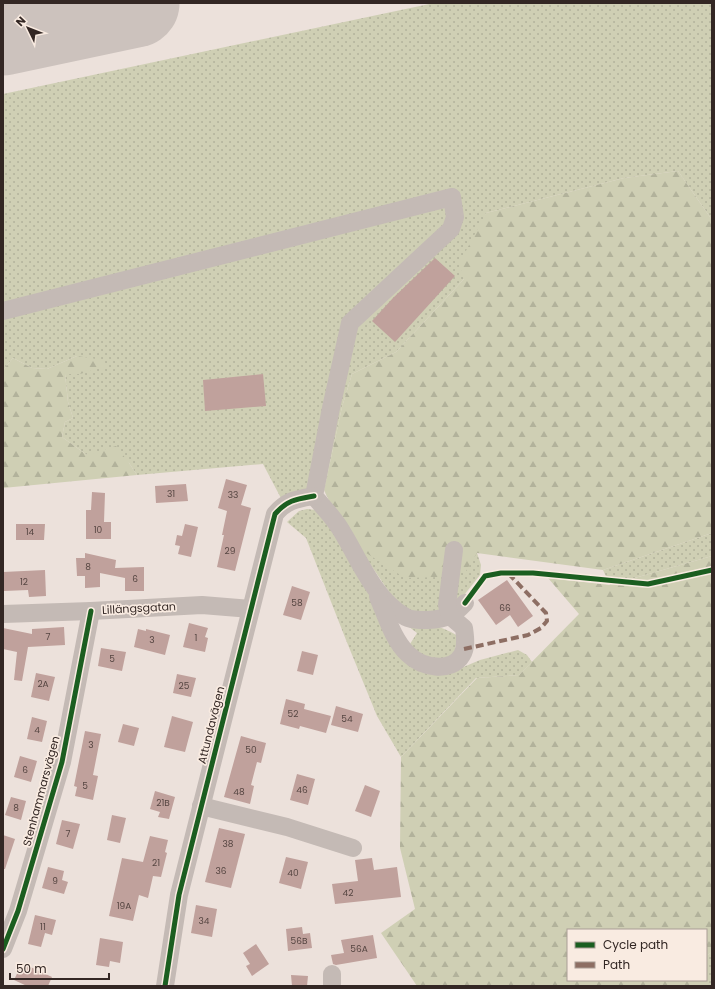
<svg xmlns="http://www.w3.org/2000/svg" width="715" height="989" font-family="Poppins,sans-serif">
	<defs>
		<pattern id="grass-dots" width="8" height="8" patternUnits="userSpaceOnUse"><rect width="8" height="8" fill="#cfcfb4"/><path d="M2 2h.1M6 6h.1" fill="none" stroke="#b2b29b" stroke-width="1.8" stroke-linecap="round"/></pattern>
		<pattern id="forest-firs" width="22" height="20" patternUnits="userSpaceOnUse"><rect width="22" height="20" fill="#cfcfb4"/><path d="M5 1l3.5 6h-7zM16 11l3.5 6h-7z" fill="#b2b29b"/></pattern>
	</defs>
	<rect width="100%" height="100%" fill="#ece1db"/>
	<g fill="url(#grass-dots)">
		<polygon points="434,3 712,3 712,220 678,171 624,178 486,213 464,279 396,352 352,374 342,407 324,490 307,490 283,502 263,464 137,475 129,463 87,455 62,437 65,422 73,418 68,402 65,374 80,374 77,356 47,369 32,368 13,358 3,370 3,94"/>
		<polygon points="307,509 316,510 338,533 398,647 454,671 480,660 518,650 527,655 532,662 519,675 476,678 401,757 377,716 346,640 306,538 287,522 299,511"/>
		<polygon points="712,533 712,556 610,585 603,570"/>
		<polygon points="360,549 477,553 481,565 480,575 456,605 443,614 418,614 402,606 389,592"/>
		<path d="M396,617c21,5 44,7 62,19l-5,24 -36,-4 -7,-12 7,-11z"/>
		<polygon points="712,952 712,986 706,986 706,956"/>
	</g>
	<g fill="url(#forest-firs)">
		<polygon points="678,171 712,220 712,533 603,570 477,553 466,571 439,577 405,578 360,549 333,509 324,490 342,407 352,374 396,352 464,279 459,264 486,213 624,178"/>
		<polygon points="77,356 96,359 106,366 80,374 65,374 68,402 73,418 65,422 62,437 87,455 116,446 129,463 137,475 3,488 3,370 13,358 32,368 47,369"/>
		<polygon points="712,556 712,952 706,956 706,930 568,930 568,980 706,980 706,986 417,986 381,933 415,909 400,848 401,757 477,678 519,675 579,614 548,578 610,585"/>
	</g>
	<g fill="none" stroke-linecap="round" stroke-linejoin="round">
		<g stroke="#ccc2bd" stroke-width="36">
			<polyline points="110,3 124,5"/>
			<path d="M3,30c13,-8 24,-15 34,-27"/>
		</g>
		<polyline stroke="#ccc2bd" stroke-width="89" points="3,31 135,3"/>
	</g>
	<g fill="#c0a19c">
		<polygon points="435,258 455,276 395,342 372,321 393,298"/>
		<polygon points="263,374 266,406 205,411 203,380"/>
		<polygon points="226,479 247,485 241,505 251,508 235,571 217,567 224,535 222,535 227,511 218,508"/>
		<polygon points="186,484 188,501 156,503 155,486"/>
		<polygon points="92,492 105,493 104,522 111,522 111,539 86,539 86,510 91,510"/>
		<polygon points="16,524 45,524 44,540 16,540"/>
		<polygon points="185,524 198,527 191,557 178,554 180,546 175,545 177,535 182,536"/>
		<polygon points="85,553 116,560 115,568 144,567 144,591 125,591 125,578 100,573 100,587 85,588 85,576 77,576 76,558 85,558"/>
		<polygon points="45,570 46,596 29,597 28,590 4,591 3,572"/>
		<polygon points="507,580 533,616 518,627 510,615 496,625 478,600"/>
		<polygon points="292,586 310,592 301,620 283,615"/>
		<polygon points="189,623 208,628 205,637 208,638 205,652 183,647"/>
		<polygon points="64,627 65,645 28,647 22,681 14,680 17,652 3,649 3,628 32,634 32,629"/>
		<polygon points="138,629 146,631 146,629 170,635 165,655 134,647"/>
		<polygon points="101,648 126,652 122,671 98,666"/>
		<polygon points="302,651 318,655 313,675 297,671"/>
		<polygon points="36,673 55,677 49,701 31,697"/>
		<polygon points="177,674 196,678 191,697 173,693"/>
		<polygon points="286,699 305,704 304,709 331,716 326,733 300,726 299,729 280,724"/>
		<polygon points="336,706 363,714 358,732 331,725"/>
		<polygon points="172,716 193,722 185,752 164,747"/>
		<polygon points="32,717 47,721 42,742 27,739"/>
		<polygon points="123,724 139,728 134,746 118,742"/>
		<polygon points="85,731 101,734 93,775 98,776 93,800 75,796 77,787 74,786"/>
		<polygon points="241,736 266,743 261,763 257,762 251,785 254,786 250,804 224,797"/>
		<polygon points="20,756 37,761 31,782 14,777"/>
		<polygon points="297,774 315,779 308,805 290,800"/>
		<polygon points="365,785 380,791 371,817 355,811"/>
		<polygon points="155,791 175,797 169,819 158,817 160,812 150,809"/>
		<polygon points="11,797 26,801 21,820 5,815"/>
		<polygon points="112,815 126,818 120,843 107,840"/>
		<polygon points="62,820 80,824 73,849 56,844"/>
		<polygon points="219,828 245,834 231,888 205,882"/>
		<polygon points="3,835 15,839 5,869 3,869"/>
		<polygon points="150,836 168,840 165,852 167,853 161,877 153,876 148,898 139,895 133,921 109,916 122,858 143,862"/>
		<polygon points="286,857 308,862 301,889 279,883"/>
		<polygon points="372,858 374,870 397,867 401,897 335,904 332,884 358,881 355,860"/>
		<polygon points="48,867 64,871 62,880 68,882 64,894 42,888"/>
		<polygon points="196,905 217,909 212,937 191,933"/>
		<polygon points="35,915 56,920 52,935 45,933 41,947 28,944"/>
		<polygon points="302,927 303,934 310,933 312,948 288,951 286,929"/>
		<polygon points="373,935 377,958 336,965 333,964 331,955 344,953 341,940"/>
		<polygon points="100,938 123,942 120,963 110,961 109,967 96,965"/>
		<polygon points="256,944 269,964 252,976 246,966 250,964 243,953"/>
		<polygon points="22,963 52,977 48,986 27,986 14,980"/>
		<polygon points="291,975 308,976 307,986 292,986"/>
	</g>
	<g fill="none" stroke-linecap="round" stroke-linejoin="round">
		<g stroke="#c4bab5" stroke-width="18">
			<path d="M3,311l449,-114 3,20 -4,12 -101,94 -19,85 -17,88c9,11 20,22 27,34 18,29 32,67 63,86 5,4 17,4 24,4 18,-1 25,-4 37,-17"/>
			<path d="M378,597c8,18 15,43 30,57 13,13 43,20 54,1 5,-8 3,-19 2,-27l-14,-12 -3,-11 7,-55"/>
			<polyline points="3,614 91,611 202,605 251,609"/>
			<polyline points="201,806 287,827 353,848"/>
			<polyline points="3,949 18,911 62,762 91,611"/>
			<polyline points="332,974 332,986"/>
			<path d="M165,986l14,-91 96,-381c12,-14 22,-15 39,-18"/>
		</g>
		<polyline stroke="#8d6e63" stroke-width="4" stroke-dasharray="8 4" stroke-linecap="butt" points="464,649 528,635 541,628 547,621 546,613 508,573"/>
		<g stroke="#f9ebe1" stroke-width="8">
			<g id="cycleway">
				<polyline points="465,603 485,576 501,573 533,573 648,584 712,570"/>
				<polyline points="3,949 18,911 62,762 91,611"/>
				<path d="M165,986l14,-91 96,-381c12,-14 22,-15 39,-18"/>
			</g>
		</g>
		<use href="#cycleway" stroke="#1b5e20" stroke-width="5"/>
	</g>
	<g text-anchor="middle" dominant-baseline="central" stroke-width="3.5" stroke-linejoin="round" paint-order="stroke">
		<g font-size="9" fill="#564642">
			<text x="171" y="494">31</text>
			<text x="233" y="495">33</text>
			<text x="98" y="530">10</text>
			<text x="30" y="532">14</text>
			<text x="230" y="551">29</text>
			<text x="88" y="567">8</text>
			<text x="135" y="579">6</text>
			<text x="24" y="582">12</text>
			<text x="297" y="603">58</text>
			<text x="505" y="608">66</text>
			<text x="48" y="637">7</text>
			<text x="196" y="638">1</text>
			<text x="152" y="640">3</text>
			<text x="112" y="659">5</text>
			<text x="43" y="684">2A</text>
			<text x="184" y="686">25</text>
			<text x="293" y="714">52</text>
			<text x="347" y="719">54</text>
			<text x="37" y="730">4</text>
			<text x="91" y="745">3</text>
			<text x="251" y="750">50</text>
			<text x="25" y="770">6</text>
			<text x="85" y="786">5</text>
			<text x="302" y="790">46</text>
			<text x="239" y="792">48</text>
			<text x="163" y="803">21B</text>
			<text x="16" y="808">8</text>
			<text x="68" y="834">7</text>
			<text x="228" y="844">38</text>
			<text x="156" y="863">21</text>
			<text x="221" y="871">36</text>
			<text x="293" y="873">40</text>
			<text x="55" y="881">9</text>
			<text x="348" y="893">42</text>
			<text x="124" y="906">19A</text>
			<text x="204" y="921">34</text>
			<text x="43" y="927">11</text>
			<text x="299" y="941">56B</text>
			<text x="359" y="949">56A</text>
		</g>
		<g font-size="11" fill="#332724" stroke="#f9ebe1">
			<text transform="translate(139 608) rotate(-3)">Lillängsgatan</text>
			<text transform="translate(211 725) rotate(-76)">Attundavägen</text>
			<text transform="translate(41 791) rotate(-75)">Stenhammarsvägen</text>
		</g>
	</g>
	<rect width="715" height="989" fill="none" stroke="#332724" stroke-width="8"/>
	<rect x="567" y="929" width="140" height="52" fill="#f9ebe1" stroke="#aa9d95"/>
	<rect x="575" y="942" width="20" height="6" fill="#1b5e20" stroke="#aa9d95"/>
	<text x="603" y="949" font-size="12" fill="#332724">Cycle path</text>
	<rect x="575" y="962" width="20" height="6" fill="#8d6e63" stroke="#aa9d95"/>
	<text x="603" y="969" font-size="12" fill="#332724">Path</text>
	<g transform="translate(28 28) rotate(313)" stroke="#f9ebe1" stroke-width="3" paint-order="stroke">
	<path d="M0-3L7 15L0 10L-7 15Z" fill="#332724"/>
	<text y="-6" font-size="11" font-weight="bold" text-anchor="middle" fill="#332724">N</text>
	</g>
	<path d="M10 973v6h99v-6" fill="none" stroke="#332724" stroke-width="2"/>
	<text x="16" y="973" font-size="12" fill="#332724" stroke="#f9ebe1" stroke-width="3" paint-order="stroke">50 m</text>
</svg>
